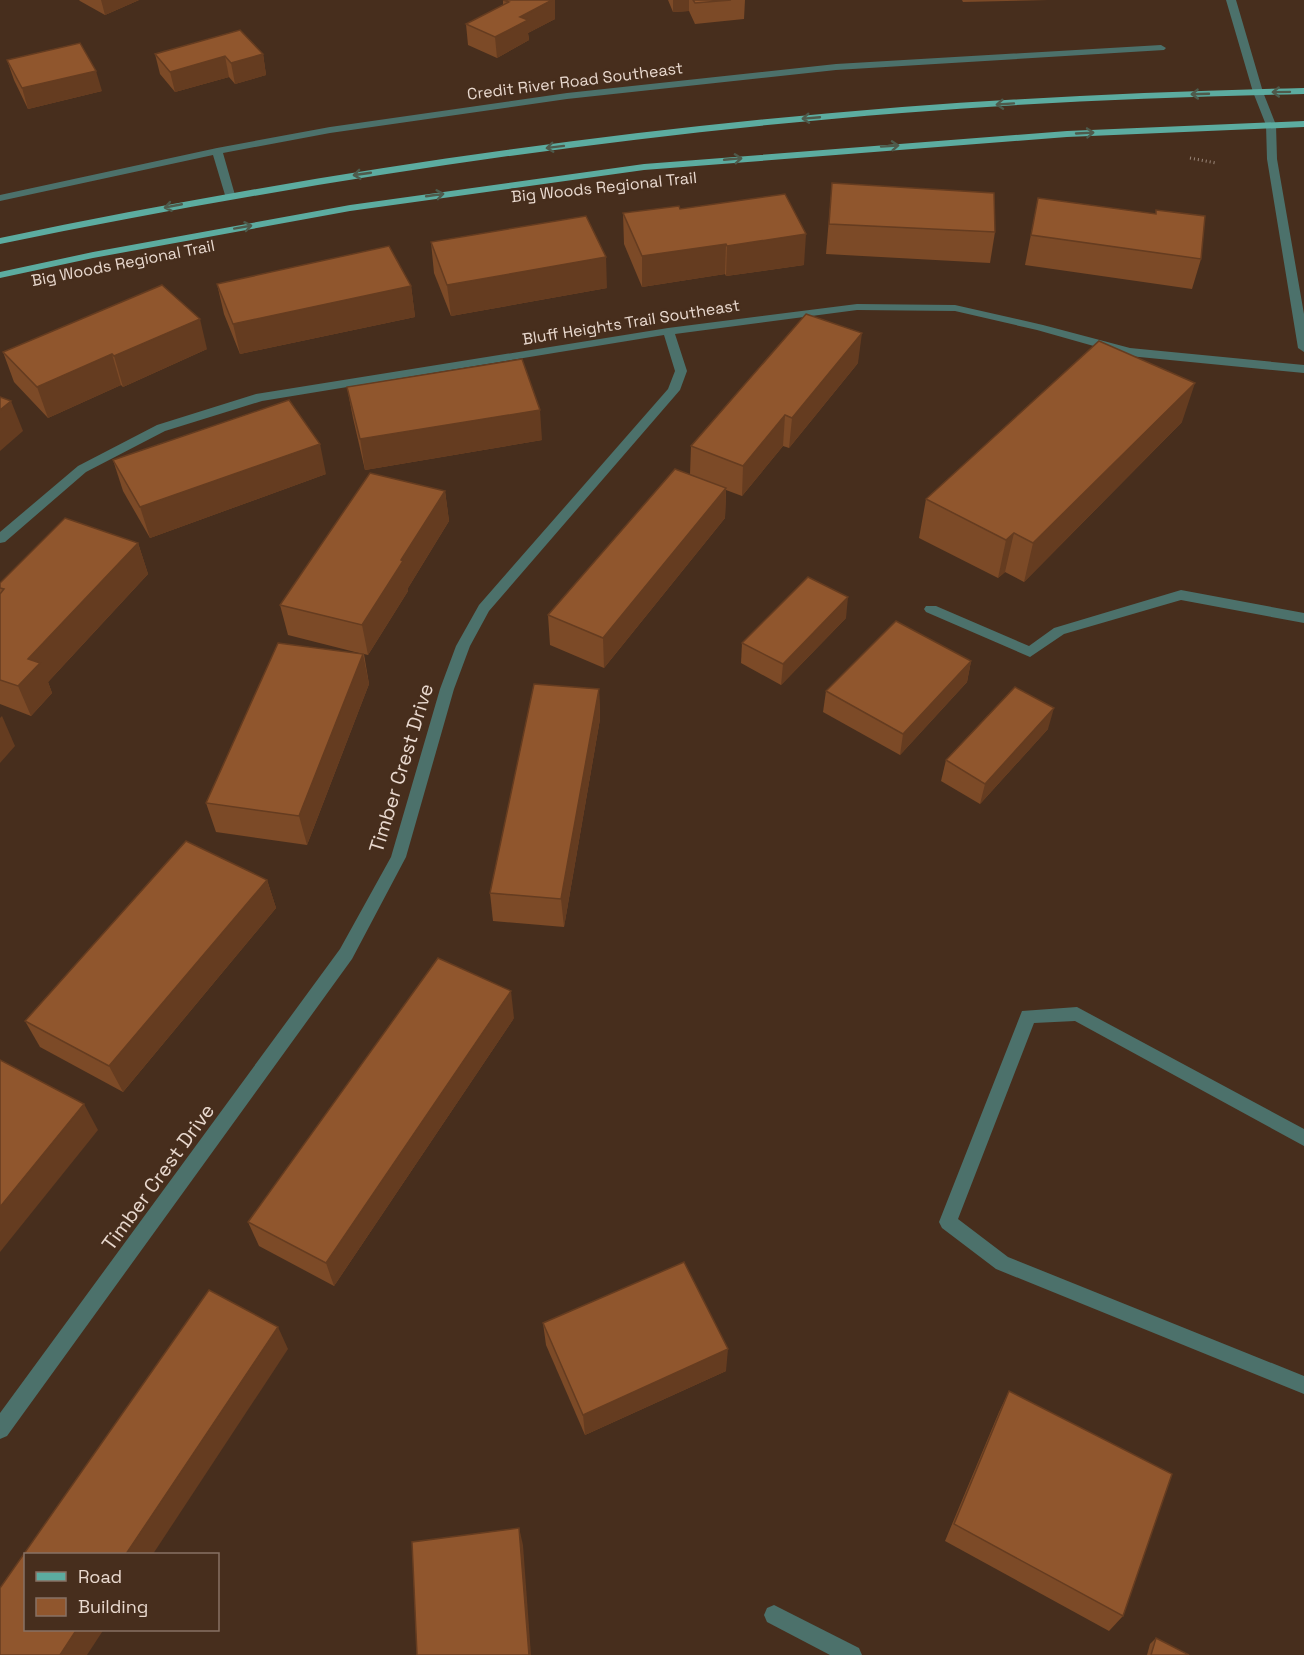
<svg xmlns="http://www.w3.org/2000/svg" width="1304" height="1655" font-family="'Space Grotesk',sans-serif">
	<rect width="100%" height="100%" fill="#472e1d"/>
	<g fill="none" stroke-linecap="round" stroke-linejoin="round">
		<polyline stroke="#998578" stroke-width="3" stroke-dasharray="1 3" stroke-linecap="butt" points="1190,158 1216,163"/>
		<g fill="#4c716b" fill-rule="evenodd">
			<polygon points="1226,0 1236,0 1263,92 1276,125 1277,159 1304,314 1304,352 1298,348 1267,159 1266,125 1253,92"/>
			<polygon points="1161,45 1166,48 1164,50 836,70 567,99 330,133 223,153 235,195 230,198 225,195 213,155 0,201 0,195 217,148 330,127 567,93 836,64"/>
			<polygon points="857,304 955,305 1043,325 1130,348 1304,365 1304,373 1129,356 1037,330 955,311 857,310 675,334 687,371 680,390 489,611 470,646 454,689 406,857 352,959 7,1436 0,1439 0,1413 340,949 391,857 440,689 456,646 479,605 668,389 675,371 664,335 262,401 165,431 86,472 5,542 0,543 0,532 78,466 157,425 256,394 668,328"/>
			<polygon points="1181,590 1304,613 1304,623 1181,600 1064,634 1030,657 926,612 924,609 926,606 936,606 1029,646 1054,628"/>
			<polygon points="1077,1007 1304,1129 1304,1146 1075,1021 1034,1023 958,1219 1008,1257 1304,1376 1304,1394 996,1269 942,1228 939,1222 1022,1011"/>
			<polygon points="774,1605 859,1648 862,1655 830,1655 767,1622 764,1615 767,1608"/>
		</g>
		<g fill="#5caca0" fill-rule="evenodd">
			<path d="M1304,88v6c-134,3 -268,8 -402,19 -304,24 -604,70 -902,131v-6c298,-62 598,-107 902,-131 134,-10 268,-16 402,-19z"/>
			<polygon points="1304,121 1304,127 1067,137 644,170 350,211 93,258 0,278 0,272 93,252 350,205 644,164 1067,131"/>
		</g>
	</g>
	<g fill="#7c4a27">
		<polygon points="79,0 139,0 105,15 80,1"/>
		<polygon points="503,0 555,19 528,33 529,40 497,58 468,45 466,24 503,5"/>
		<polygon points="668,0 745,0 744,19 695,24 689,11 673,12"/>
		<polygon points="962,0 1048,0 963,2"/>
		<polygon points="155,54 263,54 266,75 235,84 229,77 175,92 160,74"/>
		<polygon points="7,60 102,91 28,109 14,80"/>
		<polygon points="832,183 995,232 990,263 826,254"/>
		<polygon points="1038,198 1201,259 1192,289 1025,265"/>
		<polygon points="680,209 804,265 726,276 725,274 642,287 624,244 623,213"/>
		<polygon points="431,242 607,288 451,316 434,273"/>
		<polygon points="217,284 411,286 415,317 240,354 224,314"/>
		<polygon points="207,349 123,387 121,385 48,418 14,382 3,352"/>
		<polygon points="858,363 789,448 783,446 742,496 726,490 725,518 604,668 550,645 548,615 690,474 691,446"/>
		<polygon points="347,387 542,440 365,470 353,418"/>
		<polygon points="1182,422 1024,582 1005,572 998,578 919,538 926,499"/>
		<polygon points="113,460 326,474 150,538 123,491"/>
		<polygon points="445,491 449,521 408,588 408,591 368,655 364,654 369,684 307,845 216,832 206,803 359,653 288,635 280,605"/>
		<polygon points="138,543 148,574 48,682 52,693 31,716 0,704 0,583"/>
		<polygon points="846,618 781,685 741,663 742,643"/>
		<polygon points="971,661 967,682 900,755 823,712 826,691"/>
		<polygon points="599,689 600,719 564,927 493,921 490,893"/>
		<polygon points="1048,729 980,804 941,781 946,760"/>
		<polygon points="267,880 276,908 123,1092 40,1047 25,1021"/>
		<polygon points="514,1018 334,1286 259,1246 248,1222"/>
		<polygon points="543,1323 726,1371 585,1435 546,1345"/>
		<polygon points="1009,1391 1123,1616 1109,1631 945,1541 999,1412"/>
		<polygon points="1156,1638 1189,1655 1147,1655 1150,1644"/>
	</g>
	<g fill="#653c20">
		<polygon points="101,0 139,0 105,15"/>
		<polygon points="552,0 555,0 555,19 528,33 529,40 497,58 495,37 520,17"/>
		<polygon points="673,0 689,0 689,11 673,12"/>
		<polygon points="263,54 266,75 235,84 231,63"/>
		<polygon points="225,56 229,77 175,92 170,72"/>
		<polygon points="96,71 102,91 28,109 22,88"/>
		<polygon points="806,234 804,265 726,276 727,246"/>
		<polygon points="726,244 725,274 642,287 642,256"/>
		<polygon points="606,257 607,288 451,316 447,285"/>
		<polygon points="411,286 415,317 240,354 233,324"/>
		<polygon points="200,319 207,349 123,387 114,356"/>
		<polygon points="862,333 858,363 789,448 792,418"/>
		<polygon points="112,354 121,385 48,418 37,387"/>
		<polygon points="1195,383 1182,422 1024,582 1033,543"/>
		<polygon points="11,401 23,431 0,451 0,410"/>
		<polygon points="540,410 542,440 365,470 360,439"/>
		<polygon points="785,415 783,446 742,496 743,466"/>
		<polygon points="320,444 326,474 150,538 140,507"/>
		<polygon points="726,488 725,518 604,668 603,638"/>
		<polygon points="445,491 449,521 408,588 408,591 368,655 362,625 401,560"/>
		<polygon points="1014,533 1005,572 998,578 1006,540"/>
		<polygon points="138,543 148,574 48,682 52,693 31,716 18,686 28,659"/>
		<polygon points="848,597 846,618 781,685 783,664"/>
		<polygon points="363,654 369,684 307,845 299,816"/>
		<polygon points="971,661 967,682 900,755 903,734"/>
		<polygon points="599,689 600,719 564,927 561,899"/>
		<polygon points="1054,708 1048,729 980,804 985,784"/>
		<polygon points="2,716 15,746 0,763 0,718"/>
		<polygon points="267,880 276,908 123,1092 109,1066"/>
		<polygon points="511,991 514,1018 334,1286 326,1263"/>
		<polygon points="84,1104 98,1130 0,1252 0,1207"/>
		<polygon points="278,1327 288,1349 153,1554 126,1554"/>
		<polygon points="728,1349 726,1371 585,1435 583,1415"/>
		<polygon points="519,1528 523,1545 531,1655 529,1655"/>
		<polygon points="77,1629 104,1629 87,1655 60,1655"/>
	</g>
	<g fill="#90562d" stroke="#653c20" stroke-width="1.5">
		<polygon points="503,0 552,0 520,17 528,20 495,37 466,24 509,2"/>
		<polygon points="693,0 731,0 695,3"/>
		<polygon points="240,30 263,54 231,63 225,56 170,72 155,54"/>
		<polygon points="80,43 96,71 22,88 7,60"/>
		<polygon points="832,183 994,193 995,232 829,224"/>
		<polygon points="785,194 806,234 727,246 726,244 642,256 623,213 679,206 680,209"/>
		<polygon points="1038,198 1156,214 1156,210 1205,216 1201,259 1031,235"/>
		<polygon points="586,216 606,257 447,285 431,242"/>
		<polygon points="389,246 411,286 233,324 217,284"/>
		<polygon points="162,285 200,319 114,356 112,354 37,387 3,352"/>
		<polygon points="806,314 862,333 792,418 785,415 743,466 691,446"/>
		<polygon points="1099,341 1195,383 1033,543 1014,533 1006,540 926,499"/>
		<polygon points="522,359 540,410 360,439 347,387"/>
		<polygon points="0,397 11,401 0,410"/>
		<polygon points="289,400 320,444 140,507 113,460"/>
		<polygon points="675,469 726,488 603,638 548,615"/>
		<polygon points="370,473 445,491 401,560 403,561 362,625 280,605"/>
		<polygon points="65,518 138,543 28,659 40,663 18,686 0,680 0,594 4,589 0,588 0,583"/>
		<polygon points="808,577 848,597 783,664 742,643"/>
		<polygon points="896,621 971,661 903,734 826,691"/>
		<polygon points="278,643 363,654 299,816 206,803"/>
		<polygon points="534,684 599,689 561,899 490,893"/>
		<polygon points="1015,687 1054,708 985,784 946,760"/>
		<polygon points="186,841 267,880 109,1066 25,1021"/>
		<polygon points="438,958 511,991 326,1263 248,1222"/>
		<polygon points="0,1060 84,1104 0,1207"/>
		<polygon points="684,1262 728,1349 583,1415 543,1323"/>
		<polygon points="209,1290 278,1327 126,1554 26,1554 26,1629 77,1629 60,1655 0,1655 0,1588"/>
		<polygon points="1009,1391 1172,1474 1123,1616 954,1524"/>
		<polygon points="519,1528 529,1655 417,1655 412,1542"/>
		<polygon points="1156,1638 1189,1655 1151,1655"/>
	</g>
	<defs><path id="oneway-shaft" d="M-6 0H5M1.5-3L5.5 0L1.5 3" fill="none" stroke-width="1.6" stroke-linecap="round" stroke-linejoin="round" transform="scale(1.5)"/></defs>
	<g stroke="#4e5a4b">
		<use href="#oneway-shaft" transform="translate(1281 92) rotate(179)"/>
		<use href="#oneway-shaft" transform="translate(1200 94) rotate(178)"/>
		<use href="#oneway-shaft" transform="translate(1005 104) rotate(176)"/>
		<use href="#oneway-shaft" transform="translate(811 118) rotate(175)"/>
		<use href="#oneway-shaft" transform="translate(1085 133) rotate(-3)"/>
		<use href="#oneway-shaft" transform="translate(890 146) rotate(-4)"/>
		<use href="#oneway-shaft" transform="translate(555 147) rotate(173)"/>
		<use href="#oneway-shaft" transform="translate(733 159) rotate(-5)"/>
		<use href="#oneway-shaft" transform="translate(362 174) rotate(172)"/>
		<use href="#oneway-shaft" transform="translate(435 195) rotate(-8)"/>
		<use href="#oneway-shaft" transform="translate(173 206) rotate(169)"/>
		<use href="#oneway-shaft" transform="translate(243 227) rotate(-10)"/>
	</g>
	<g text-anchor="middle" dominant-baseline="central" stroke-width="4.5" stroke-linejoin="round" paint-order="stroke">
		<g font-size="16" fill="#e9d9cf" stroke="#472e1d">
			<text transform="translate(575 81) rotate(-7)">Credit River Road Southeast</text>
			<text transform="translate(604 187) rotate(-6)">Big Woods Regional Trail</text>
			<text transform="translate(123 263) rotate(-11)">Big Woods Regional Trail</text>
			<text transform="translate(631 322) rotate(-9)">Bluff Heights Trail Southeast</text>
		</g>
		<g font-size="20" fill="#e9d9cf" stroke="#472e1d">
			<text transform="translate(401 768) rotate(-73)">Timber Crest Drive</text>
			<text transform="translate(158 1177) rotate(-54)">Timber Crest Drive</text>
		</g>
	</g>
	<rect x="24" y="1553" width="195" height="78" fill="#472e1d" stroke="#887264" stroke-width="1.5"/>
	<rect x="36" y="1572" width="30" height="9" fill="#5caca0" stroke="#887264" stroke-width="1.5"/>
	<text x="78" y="1583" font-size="18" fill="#e9d9cf">Road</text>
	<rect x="36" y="1598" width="30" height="18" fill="#90562d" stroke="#887264" stroke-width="1.5"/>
	<text x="78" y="1613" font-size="18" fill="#e9d9cf">Building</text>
</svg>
